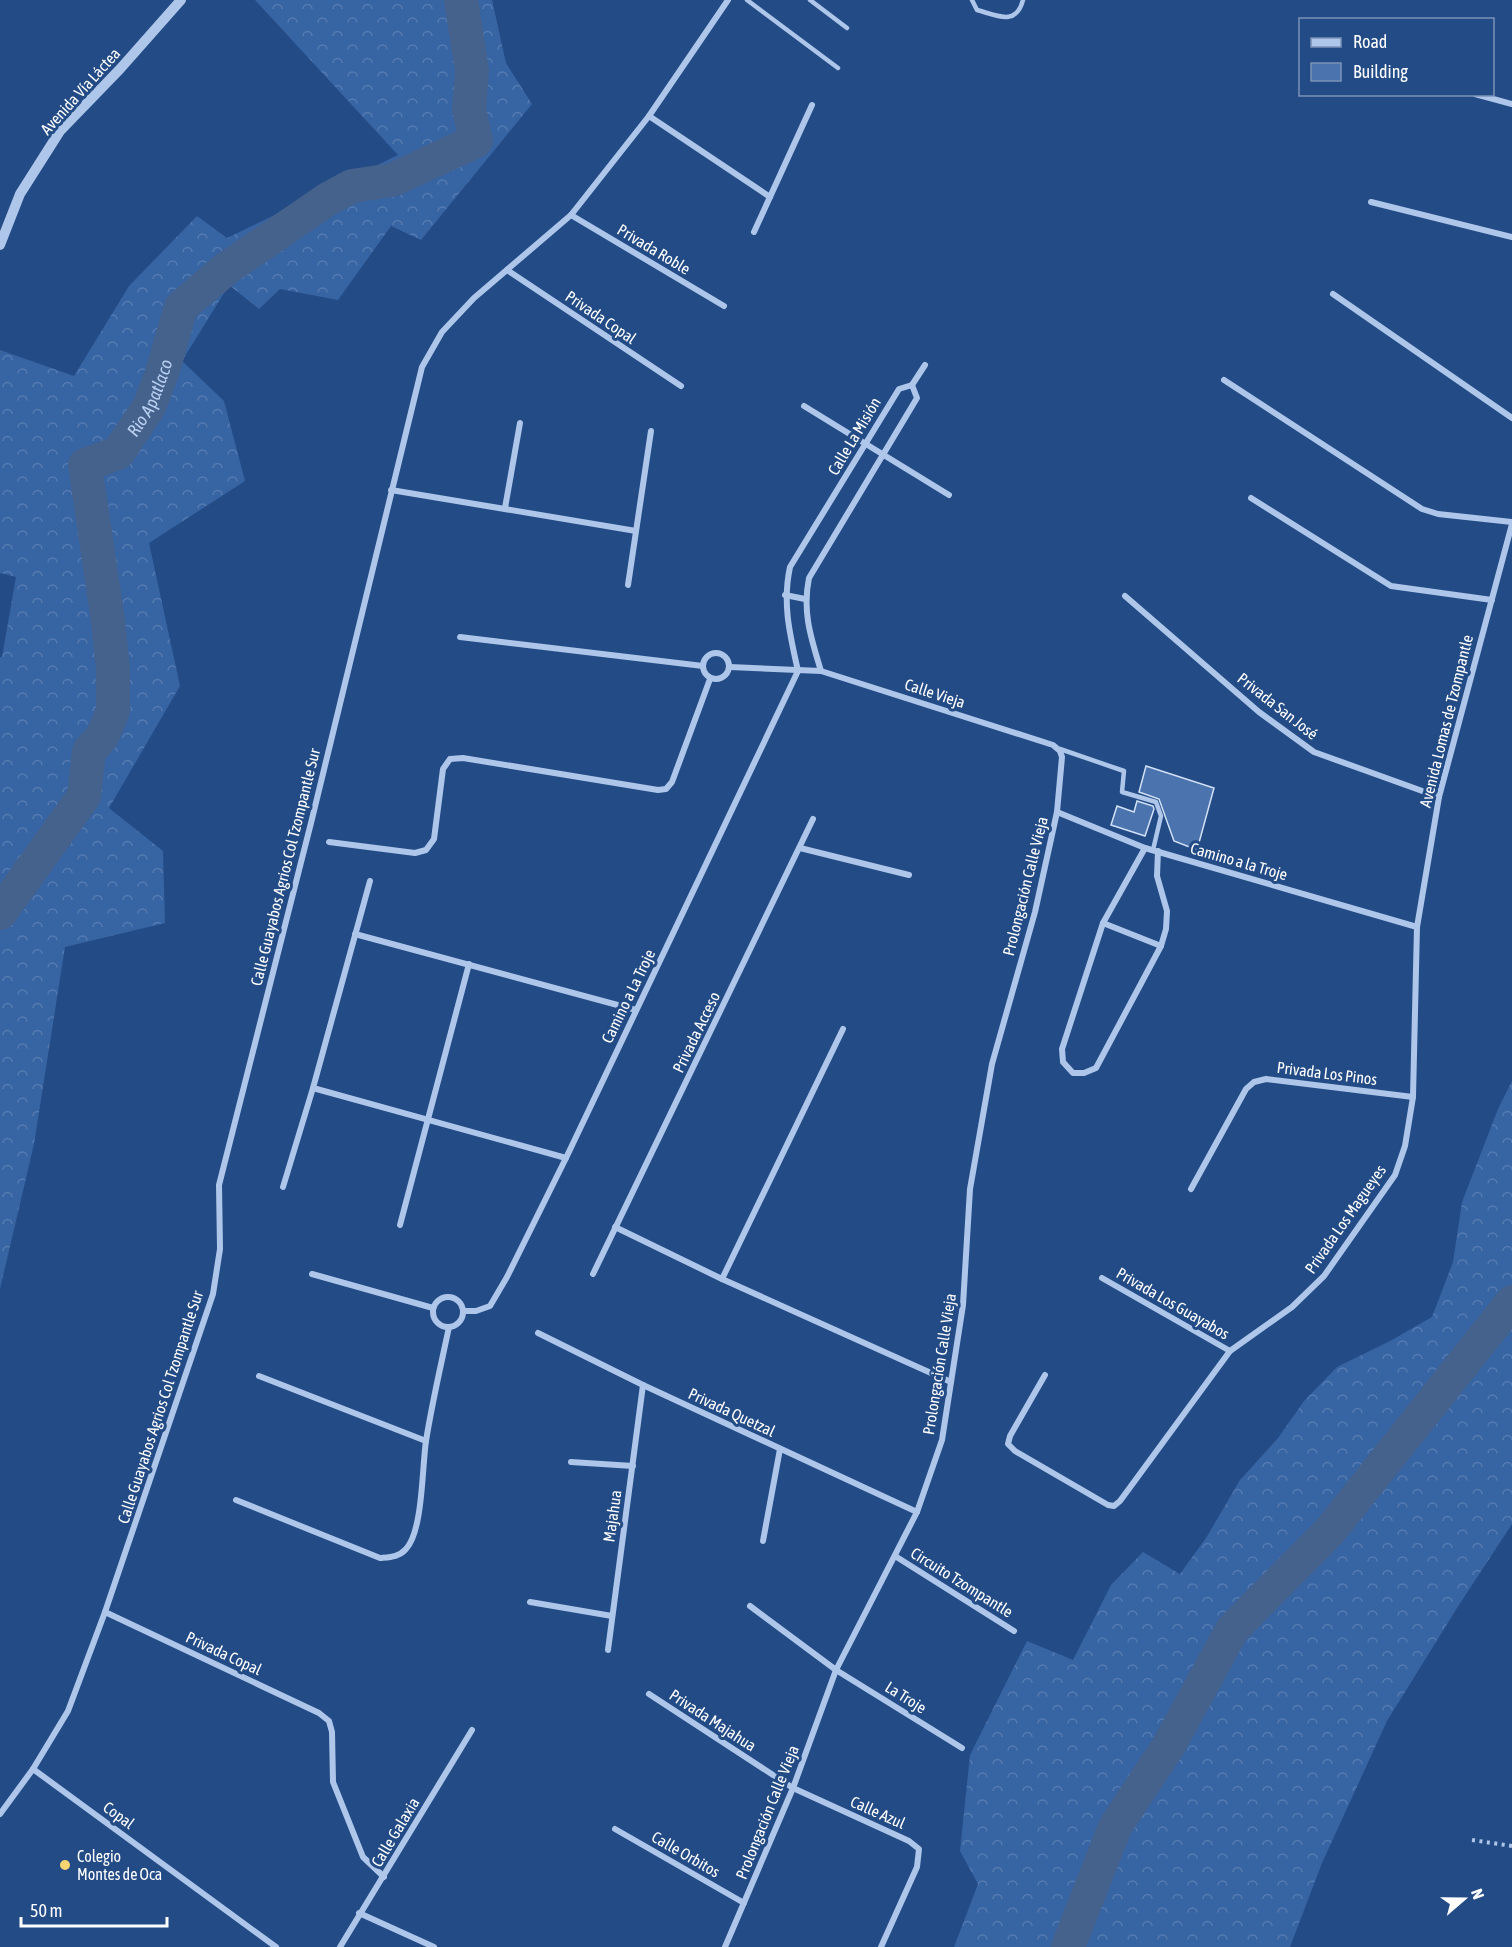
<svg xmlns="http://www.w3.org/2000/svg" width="1512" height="1947" font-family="'Asap Condensed',sans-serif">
	<defs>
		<pattern id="forest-crowns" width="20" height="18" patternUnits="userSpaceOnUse" patternTransform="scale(1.5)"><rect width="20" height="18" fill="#3764a3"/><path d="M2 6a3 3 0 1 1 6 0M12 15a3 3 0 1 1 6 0" fill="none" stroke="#557bb1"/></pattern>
	</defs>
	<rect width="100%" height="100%" fill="#234b86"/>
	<g fill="url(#forest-crowns)">
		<polygon points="255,0 492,0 506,63 532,104 421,240 391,226 338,300 280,289 259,309 229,285 182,361 224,401 245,481 149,543 180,686 109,808 163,851 165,923 65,947 34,1144 0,1289 0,657 2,657 16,577 0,573 0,350 74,376 129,286 197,216 227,238 398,155"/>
		<polygon points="1512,1081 1512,1524 1457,1608 1387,1721 1322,1863 1290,1947 954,1947 978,1884 960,1851 970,1755 1027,1641 1073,1660 1111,1585 1143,1552 1180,1574 1206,1538 1240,1480 1278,1438 1304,1401 1337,1367 1390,1341 1432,1317 1453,1262 1462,1202 1498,1109"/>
	</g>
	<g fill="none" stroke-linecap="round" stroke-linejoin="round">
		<g stroke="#45628d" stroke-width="34">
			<path id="s1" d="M0,913l84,-117 5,-45 13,-14 11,-26v-42l-5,-48 -23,-156 33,-12 31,-46 13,-34 19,-66 46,-39 101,-69 24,-13 40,-6 84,-39 -7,-32 3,-38 -11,-71"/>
			<polyline points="1068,1947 1115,1827 1169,1745 1232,1630 1329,1532 1512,1302"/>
		</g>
	</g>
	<g fill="#4b74ae" stroke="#d1e1f7" stroke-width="1.5">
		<polygon points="1146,766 1214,788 1197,850 1174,841 1159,799 1139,792"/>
		<polygon points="1137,801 1153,806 1154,809 1145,836 1111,825 1117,806 1134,812"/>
	</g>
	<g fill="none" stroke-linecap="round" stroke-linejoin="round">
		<polyline stroke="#adc6e9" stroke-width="4" stroke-dasharray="3 4.5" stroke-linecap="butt" points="1472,1840 1512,1846"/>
		<g stroke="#adc6e9" stroke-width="4.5">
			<polyline points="747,0 838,68"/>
			<polyline points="810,0 847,28"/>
			<path d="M972,0l5,10c19,5 39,17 46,-10"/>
			<polyline points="1060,749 1124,771 1122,792 1156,802 1161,816 1153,850"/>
		</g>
		<g stroke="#adc6e9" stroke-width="6">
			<polyline points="1475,94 1512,104"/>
			<polyline points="649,116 770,197"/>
			<polyline points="1371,202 1512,237"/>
			<polyline points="571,215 724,306"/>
			<polyline points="754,232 812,105"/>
			<polyline points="507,270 681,386"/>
			<polyline points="1333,294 1512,418"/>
			<polyline points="1224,380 1422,509 1438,514 1512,522"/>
			<polyline points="912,385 925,365"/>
			<polyline points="804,406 949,495"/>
			<polyline points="391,490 636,531"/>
			<polyline points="1251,498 1391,586 1492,600"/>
			<polyline points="505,508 520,423"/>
			<polyline points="628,585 651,431"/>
			<polyline points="785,595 805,599"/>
			<polyline points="1125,596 1259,712 1314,752 1439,797"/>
			<polyline points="460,637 703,666"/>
			<circle cx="716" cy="666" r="13"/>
			<path d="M798,671c-8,-36 -16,-67 -8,-104l109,-178 13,-4"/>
			<path d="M821,671c-10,-33 -19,-59 -12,-93l108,-180 -5,-13"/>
			<polyline points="1057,812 1145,848 1417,927"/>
			<polyline points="329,842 415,853 426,850 434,839 443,769 450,759 463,758 658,790 666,789 672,782 710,679"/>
			<polyline points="800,848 909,875"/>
			<polyline points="1145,848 1103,923 1062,1049 1063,1062 1073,1073 1084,1073 1096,1068 1161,946 1166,929 1167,911 1157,876 1158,851"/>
			<polyline points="1103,923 1161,946"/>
			<polyline points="355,934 636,1010"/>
			<polyline points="313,1088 566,1158"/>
			<polyline points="283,1187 313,1088 370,881"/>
			<polyline points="1191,1189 1246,1089 1254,1082 1266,1079 1413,1097"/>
			<polyline points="400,1225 469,964"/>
			<polyline points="615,1227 722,1279 951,1382"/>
			<polyline points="312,1274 433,1308"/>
			<polyline points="593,1274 813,819"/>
			<polyline points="1102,1278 1230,1351"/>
			<polyline points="722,1279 843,1029"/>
			<circle cx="448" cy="1312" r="15"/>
			<polyline points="463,1311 476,1311 490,1306 507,1277 566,1158 798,671"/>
			<polyline points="538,1333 643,1385 917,1512"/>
			<polyline points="1045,1375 1010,1436 1008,1444 1015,1451 1108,1505 1114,1506 1120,1501 1230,1351 1292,1307 1324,1276 1395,1175 1405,1146 1413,1097 1417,927 1439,797 1512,524"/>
			<polyline points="259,1376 426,1441"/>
			<polyline points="571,1462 633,1466"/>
			<path d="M236,1500l144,58c10,-1 19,-1 26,-9 17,-18 16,-82 20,-108 6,-38 15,-76 23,-114"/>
			<polyline points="763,1541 780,1449"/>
			<polyline points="895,1556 1014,1631"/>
			<polyline points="530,1602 612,1616"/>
			<polyline points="750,1606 836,1670 962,1748"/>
			<polyline points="105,1612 319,1713 329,1721 332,1732 333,1782 363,1857 384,1877"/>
			<polyline points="608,1650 643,1385"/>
			<polyline points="649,1694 793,1788 909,1841 919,1849 917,1867 881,1947"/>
			<polyline points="33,1769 276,1947"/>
			<polyline points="0,1814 33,1769 68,1711 105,1612 213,1294 220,1249 219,1185 311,823 422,367 442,332 474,298 571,215 649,116 728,0"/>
			<polyline points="615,1829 744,1903"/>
			<polyline points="359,1913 434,1947"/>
			<polyline points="340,1947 472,1730"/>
			<polyline points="725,1947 793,1788 836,1670 917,1512 942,1440 963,1305 970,1189 992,1064 1035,912 1057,812 1062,757 1060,751 1053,745 821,671 730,667"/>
		</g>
		<polyline stroke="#adc6e9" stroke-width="10" points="0,245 20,194 60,131 120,69 181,0"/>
	</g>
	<circle fill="#f4d370" stroke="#234b86" stroke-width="2" cx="65" cy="1865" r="6"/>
	<g text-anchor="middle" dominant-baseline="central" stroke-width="6" stroke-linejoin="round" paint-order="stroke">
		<g font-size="16" fill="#fff" stroke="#234b86">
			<text transform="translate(80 91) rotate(-48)">Avenida Vía Láctea</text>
			<text transform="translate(654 249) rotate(31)">Privada Roble</text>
			<text transform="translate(601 317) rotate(34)">Privada Copal</text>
			<text transform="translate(854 436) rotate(-59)">Calle La Misión</text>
			<text transform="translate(935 693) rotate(18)">Calle Vieja</text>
			<text transform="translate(1278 706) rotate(38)">Privada San José</text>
			<text transform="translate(1446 721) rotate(-76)">Avenida Lomas de Tzompantle</text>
			<text transform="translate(1239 861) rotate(16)">Camino a la Troje</text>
			<text transform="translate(285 867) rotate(-76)">Calle Guayabos Agrios Col Tzompantle Sur</text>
			<text transform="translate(1025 886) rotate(-76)">Prolongación Calle Vieja</text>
			<text transform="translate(628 996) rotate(-64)">Camino a La Troje</text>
			<text transform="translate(696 1032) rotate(-64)">Privada Acceso</text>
			<text transform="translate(1327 1073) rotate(7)">Privada Los Pinos</text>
			<text transform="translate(1345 1219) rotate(-55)">Privada Los Magueyes</text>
			<text transform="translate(1173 1303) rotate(30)">Privada Los Guayabos</text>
			<text transform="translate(939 1364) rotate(-81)">Prolongación Calle Vieja</text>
			<text transform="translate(160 1407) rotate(-72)">Calle Guayabos Agrios Col Tzompantle Sur</text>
			<text transform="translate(732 1412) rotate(25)">Privada Quetzal</text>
			<text transform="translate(612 1516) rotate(-82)">Majahua</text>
			<text transform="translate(962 1582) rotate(32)">Circuito Tzompantle</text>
			<text transform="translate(224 1653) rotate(25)">Privada Copal</text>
			<text transform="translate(906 1697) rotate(32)">La Troje</text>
			<text transform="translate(713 1720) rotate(33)">Privada Majahua</text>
			<text transform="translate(767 1812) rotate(-68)">Prolongación Calle Vieja</text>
			<text transform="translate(878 1812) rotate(24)">Calle Azul</text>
			<text transform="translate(119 1815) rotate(36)">Copal</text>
			<text transform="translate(395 1832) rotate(-59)">Calle Galaxia</text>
			<text transform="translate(686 1854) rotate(30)">Calle Orbitos</text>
		</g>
		<g font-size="16" fill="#fff" stroke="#234b86" text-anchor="start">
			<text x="77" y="1856">Colegio<tspan x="77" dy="18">Montes de Oca</tspan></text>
		</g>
		<g font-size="18" font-style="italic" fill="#b9d0f0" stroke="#234b86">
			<text stroke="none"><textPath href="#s1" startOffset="584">Rio Apatlaco</textPath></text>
		</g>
	</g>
	<rect x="1299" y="18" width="195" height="78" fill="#234b86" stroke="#7b93b6" stroke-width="1.5"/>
	<rect x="1311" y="38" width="30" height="9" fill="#adc6e9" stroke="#7b93b6" stroke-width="1.5"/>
	<text x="1353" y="48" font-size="18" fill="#ffffff">Road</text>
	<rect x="1311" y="63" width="30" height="18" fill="#4b74ae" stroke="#7b93b6" stroke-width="1.5"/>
	<text x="1353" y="78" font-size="18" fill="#ffffff">Building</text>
	<g transform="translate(1464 1899) rotate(70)" stroke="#234b86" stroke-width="4.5" paint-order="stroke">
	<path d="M0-4.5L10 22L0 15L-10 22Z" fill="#ffffff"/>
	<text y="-9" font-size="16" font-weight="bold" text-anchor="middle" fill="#ffffff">N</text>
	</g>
	<path d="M21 1917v9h146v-9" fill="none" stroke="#ffffff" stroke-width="3"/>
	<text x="30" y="1917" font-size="18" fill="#ffffff" stroke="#234b86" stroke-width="4.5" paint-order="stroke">50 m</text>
</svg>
